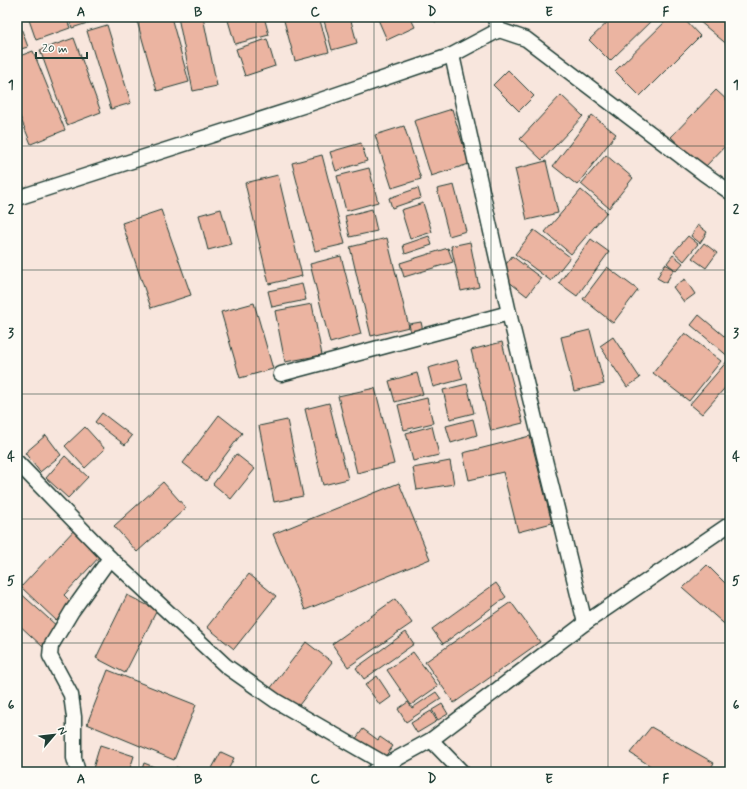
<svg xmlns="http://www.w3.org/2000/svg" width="747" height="789" font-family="Mynerve,sans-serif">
	<rect width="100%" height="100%" fill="#f8e6dd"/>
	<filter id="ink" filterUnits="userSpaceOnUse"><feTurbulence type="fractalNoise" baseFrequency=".025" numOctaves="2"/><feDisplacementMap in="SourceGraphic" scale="8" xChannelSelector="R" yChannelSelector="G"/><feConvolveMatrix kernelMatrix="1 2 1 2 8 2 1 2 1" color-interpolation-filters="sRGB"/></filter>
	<g filter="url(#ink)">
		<g fill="#ebb4a1" stroke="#1f3d34">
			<polygon points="17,17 28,47 17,50"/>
			<polygon points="28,17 66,17 70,28 36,40"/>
			<polygon points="69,17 106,17 72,28"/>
			<polygon points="152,17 171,17 189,82 157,91 137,21"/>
			<polygon points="178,17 203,17 217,86 193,91"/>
			<polygon points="227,17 264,17 269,35 235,44"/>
			<polygon points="283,17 319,17 329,52 295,61"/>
			<polygon points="323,17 350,17 357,43 332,50"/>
			<polygon points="377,17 410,17 415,27 387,40"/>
			<polygon points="434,17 449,17 435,22"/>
			<polygon points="613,17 655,17 610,61 589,40"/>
			<polygon points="670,17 682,17 700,36 640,96 615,71"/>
			<polygon points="702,17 730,17 729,46 699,21"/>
			<polygon points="107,25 131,103 111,109 87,31"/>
			<polygon points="74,38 101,112 67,125 40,50"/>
			<polygon points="267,39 275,66 245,76 236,49"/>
			<polygon points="33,51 65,130 31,144 17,109 17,57"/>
			<polygon points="508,70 534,96 519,111 493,85"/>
			<polygon points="716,90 730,103 730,141 704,168 671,137"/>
			<polygon points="561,95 583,116 542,160 520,139"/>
			<polygon points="452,109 469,164 431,176 414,121"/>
			<polygon points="592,115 616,134 577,185 553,166"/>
			<polygon points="404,126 421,179 392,188 375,135"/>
			<polygon points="361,143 367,161 336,171 330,152"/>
			<polygon points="322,155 345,244 315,251 292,163"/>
			<polygon points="606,155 633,178 609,208 581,184"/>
			<polygon points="546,161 558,213 527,220 515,169"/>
			<polygon points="369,168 378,202 346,211 337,176"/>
			<polygon points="278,175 302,276 269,284 245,183"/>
			<polygon points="454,185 466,231 449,236 437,189"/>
			<polygon points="418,188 421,198 392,208 389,198"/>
			<polygon points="581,190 607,212 571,254 545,232"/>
			<polygon points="423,203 432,232 410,239 401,210"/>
			<polygon points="221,209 231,244 208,250 199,215"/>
			<polygon points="372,209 377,231 350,237 345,216"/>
			<polygon points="161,210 191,295 151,308 122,223"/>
			<polygon points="698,225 707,232 700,243 691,236"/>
			<polygon points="534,230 570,257 551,281 515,254"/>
			<polygon points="429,236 432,245 405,254 403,245"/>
			<polygon points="688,236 698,244 684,261 674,252"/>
			<polygon points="387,238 409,327 371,336 350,247"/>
			<polygon points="591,239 609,252 577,296 559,283"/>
			<polygon points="470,242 479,287 461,291 451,246"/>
			<polygon points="704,243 717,253 706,268 692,258"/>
			<polygon points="448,248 453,262 404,277 400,263"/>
			<polygon points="673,255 683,263 676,271 667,263"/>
			<polygon points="341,256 361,334 330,343 310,264"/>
			<polygon points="512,256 541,278 527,296 499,274"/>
			<polygon points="665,264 674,269 666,283 657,278"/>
			<polygon points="607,267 638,290 613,323 583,299"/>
			<polygon points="685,279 695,294 684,302 673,287"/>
			<polygon points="302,284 306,300 272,307 268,291"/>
			<polygon points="254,303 273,369 240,378 221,312"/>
			<polygon points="312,304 322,355 285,362 275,311"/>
			<polygon points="699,315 730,341 730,358 691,325"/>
			<polygon points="421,322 424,335 412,338 409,324"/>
			<polygon points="590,330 604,384 574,391 561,337"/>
			<polygon points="685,333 721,361 689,401 653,373"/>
			<polygon points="613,337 640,378 627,387 600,346"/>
			<polygon points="502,342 523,423 491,431 471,350"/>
			<polygon points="729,359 730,360 730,382 702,414 690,404"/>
			<polygon points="457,360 463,379 433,387 428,368"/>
			<polygon points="417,373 423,394 395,402 389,381"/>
			<polygon points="467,384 474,413 450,419 443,390"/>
			<polygon points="375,388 394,464 357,473 338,396"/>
			<polygon points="427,398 433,423 404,430 398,405"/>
			<polygon points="329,403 348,479 323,485 305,409"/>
			<polygon points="102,413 132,436 125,445 95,422"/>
			<polygon points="219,415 242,433 206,481 183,463"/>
			<polygon points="473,419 477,435 451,443 446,426"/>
			<polygon points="287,420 303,496 274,502 259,426"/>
			<polygon points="432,426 439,455 413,461 406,433"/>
			<polygon points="85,427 105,449 85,468 65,446"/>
			<polygon points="46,435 61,455 40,472 25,453"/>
			<polygon points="530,436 552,523 518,532 503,472 469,480 463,453"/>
			<polygon points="236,454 255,469 231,499 213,484"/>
			<polygon points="65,456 88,477 68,498 46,478"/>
			<polygon points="450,461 454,484 417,490 413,468"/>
			<polygon points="163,482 186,508 137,552 114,526"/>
			<polygon points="399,483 430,559 305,610 273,534"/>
			<polygon points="76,528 102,554 64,595 74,605 58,622 21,587"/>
			<polygon points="707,565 730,588 730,629 683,588"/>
			<polygon points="249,574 276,596 234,649 207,627"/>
			<polygon points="496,583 506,597 443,644 432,629"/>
			<polygon points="17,590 59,628 43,647 17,623"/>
			<polygon points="127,595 157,610 125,673 96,658"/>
			<polygon points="395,599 412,623 348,667 332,644"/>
			<polygon points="511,602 540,642 454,703 425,662"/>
			<polygon points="406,632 414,644 364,679 356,668"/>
			<polygon points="306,642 332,662 296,709 270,689"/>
			<polygon points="413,652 438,686 411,705 387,670"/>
			<polygon points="108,670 196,705 174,760 87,724"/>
			<polygon points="377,676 391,697 380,705 365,685"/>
			<polygon points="436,692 441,699 406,722 398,709 408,702 412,708"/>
			<polygon points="442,704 448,714 438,720 432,710"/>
			<polygon points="431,711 437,721 417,733 411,723"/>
			<polygon points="651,727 714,763 708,772 660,772 630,753"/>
			<polygon points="363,729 378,740 380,737 393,746 382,761 355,740"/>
			<polygon points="100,745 134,756 129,772 92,772"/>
			<polygon points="221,752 234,758 227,772 216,772 211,770"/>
			<polygon points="144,763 167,772 141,772"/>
			<polygon points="176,767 191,772 174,772"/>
		</g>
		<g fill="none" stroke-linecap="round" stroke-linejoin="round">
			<g stroke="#1f3d34" stroke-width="17">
				<g id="minor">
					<polyline points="494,17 499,30 526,39 703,173 730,192"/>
					<polyline points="452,55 509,313 585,623"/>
					<polyline points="17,198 312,103 452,55 499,30"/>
					<polyline points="281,374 509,313"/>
					<polyline points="17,462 110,558 226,666 276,701 387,765"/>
					<polyline points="431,740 462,772"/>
					<polyline points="78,772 74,758 74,717 71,695 50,656 51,646 72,611 110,558"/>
					<polyline points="373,772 431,740 585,623 730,524"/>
				</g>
			</g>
			<use href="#minor" stroke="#fdfcf7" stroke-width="14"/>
		</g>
	</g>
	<path fill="none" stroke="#1f3d34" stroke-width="1" stroke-opacity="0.55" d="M139,17v755M256,17v755M374,17v755M491,17v755M608,17v755M17,146h713M17,270h713M17,394h713M17,519h713M17,643h713"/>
	<rect width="747" height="789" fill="none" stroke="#fdfcf7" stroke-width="44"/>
	<g transform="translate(54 735) rotate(62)" stroke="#fdfcf7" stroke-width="3" paint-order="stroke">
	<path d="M0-3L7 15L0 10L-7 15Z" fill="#1f3d34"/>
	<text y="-6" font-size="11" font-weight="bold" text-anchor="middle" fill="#1f3d34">N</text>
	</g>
	<path d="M36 52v6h51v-6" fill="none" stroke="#1f3d34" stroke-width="2"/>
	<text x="42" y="52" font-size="12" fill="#1f3d34" stroke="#fdfcf7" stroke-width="3" paint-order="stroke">20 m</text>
	<rect x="22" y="22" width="703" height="745" fill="none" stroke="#1f3d34" stroke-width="1.5"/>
	<g font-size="13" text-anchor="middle" font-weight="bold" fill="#1f3d34">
		<text x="81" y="16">A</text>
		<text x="198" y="16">B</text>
		<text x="315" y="16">C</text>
		<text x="432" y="16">D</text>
		<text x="549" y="16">E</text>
		<text x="666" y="16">F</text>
		<text x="11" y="89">1</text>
		<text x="736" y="89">1</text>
		<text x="11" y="213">2</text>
		<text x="736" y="213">2</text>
		<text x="11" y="337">3</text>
		<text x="736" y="337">3</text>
		<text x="11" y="461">4</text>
		<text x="736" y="461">4</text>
		<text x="11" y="585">5</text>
		<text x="736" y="585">5</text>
		<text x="11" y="709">6</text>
		<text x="736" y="709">6</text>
		<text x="81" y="783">A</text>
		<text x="198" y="783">B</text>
		<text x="315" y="783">C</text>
		<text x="432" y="783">D</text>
		<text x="549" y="783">E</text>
		<text x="666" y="783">F</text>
	</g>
</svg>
